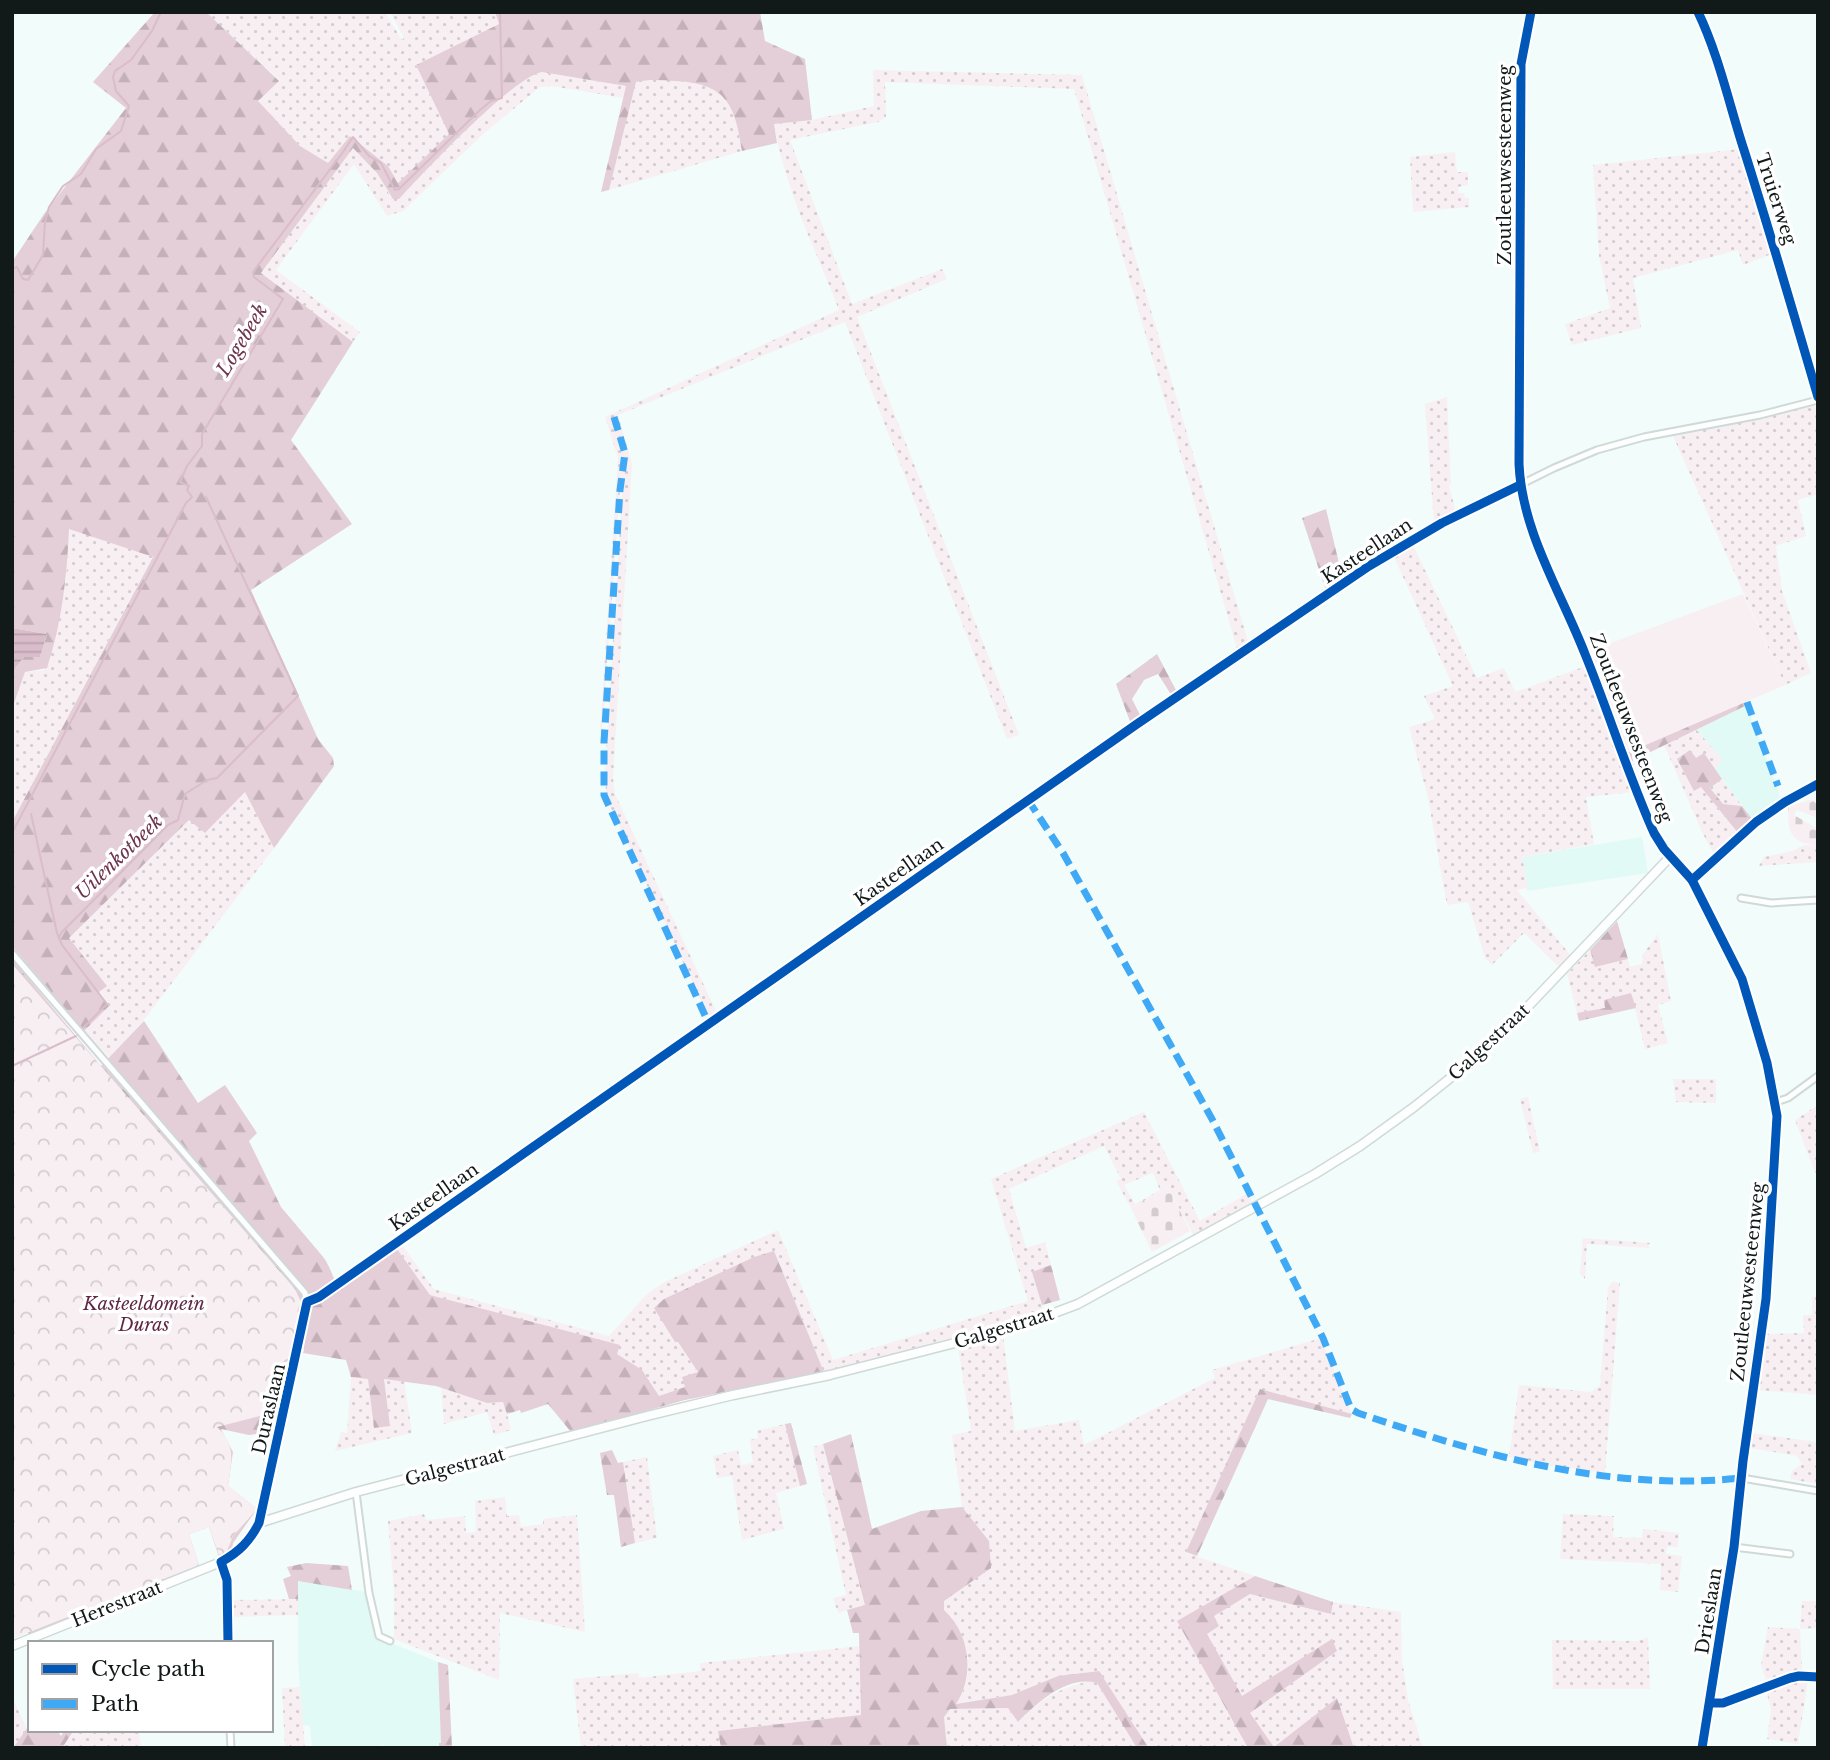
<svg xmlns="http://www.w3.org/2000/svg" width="1830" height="1760" font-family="'Libre Baskerville',serif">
	<defs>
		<pattern id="grass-dots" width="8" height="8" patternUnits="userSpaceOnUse" patternTransform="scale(1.75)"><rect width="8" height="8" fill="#f8eff3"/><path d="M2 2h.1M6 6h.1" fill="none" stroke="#d4ccd0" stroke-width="1.8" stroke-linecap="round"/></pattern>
		<pattern id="forest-firs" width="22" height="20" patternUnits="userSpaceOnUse" patternTransform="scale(1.75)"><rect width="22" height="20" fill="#e4ced8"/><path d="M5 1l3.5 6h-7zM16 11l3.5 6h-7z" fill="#c3b0b9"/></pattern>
		<pattern id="cemetery-stones" width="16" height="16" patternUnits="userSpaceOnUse" patternTransform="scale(1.75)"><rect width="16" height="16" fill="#f8eff3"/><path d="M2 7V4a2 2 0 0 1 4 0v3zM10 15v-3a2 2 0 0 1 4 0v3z" fill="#d4ccd0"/></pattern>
		<pattern id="park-crowns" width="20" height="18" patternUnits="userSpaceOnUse" patternTransform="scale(1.75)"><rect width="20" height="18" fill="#f8eff3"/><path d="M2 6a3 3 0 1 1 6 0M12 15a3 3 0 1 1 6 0" fill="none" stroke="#d4ccd0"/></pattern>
		<pattern id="water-rules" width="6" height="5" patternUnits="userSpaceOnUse" patternTransform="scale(1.75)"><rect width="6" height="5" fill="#dabdca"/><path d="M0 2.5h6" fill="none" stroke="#baa2ad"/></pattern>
	</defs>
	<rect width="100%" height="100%" fill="#f2fcfa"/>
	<g fill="#e2faf6">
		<polygon points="1747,705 1781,799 1753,820 1715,769 1722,759 1695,728"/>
		<polygon points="1642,837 1648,873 1527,891 1522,857"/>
		<polygon points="298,1581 366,1592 376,1637 438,1662 442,1744 439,1744 439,1748 391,1748 382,1745 370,1748 312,1748 310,1726 303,1725 298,1662"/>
	</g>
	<g fill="url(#grass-dots)" fill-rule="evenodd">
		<polygon points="206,12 385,12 402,40 404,38 390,12 495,12 499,24 416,65 449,134 398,183 388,166 350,136 328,163 300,146 257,101 279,80"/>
		<path d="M873,70l209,5 167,570 -11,7 -164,-563 -189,-7 1,35 -8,5 -88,18 62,164 90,-35 5,10 -90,38 162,418 -12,4 -162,-417 -227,93 14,49 -19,314 2,16 101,217 -8,5 -98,-210 -4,-15 -1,-19 18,-293 -2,-1 -19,254 -2,1 18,-275 -13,-41 234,-107c-23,-59 -55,-124 -65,-186l38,-4 62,-14z"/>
		<path d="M542,72l84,14 -3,12 -71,-12 -12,1 -58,48 -79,76 -16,5 -33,-52 -78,106 84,62 -7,10 -92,-69 92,-126 24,26 12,21 10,5c25,-26 113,-121 143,-127z"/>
		<path d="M645,79c64,3 87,0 97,72l-133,39 26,-109z"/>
		<polygon points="1741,149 1774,253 1743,265 1738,250 1633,278 1641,328 1572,345 1565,324 1610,308 1599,256 1593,165"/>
		<polygon points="1455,152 1457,172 1468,172 1468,185 1458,187 1459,193 1464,193 1465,198 1469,198 1469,207 1413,212 1410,157"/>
		<polygon points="1447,397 1451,485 1449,485 1456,513 1434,523 1425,404"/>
		<polygon points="1813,404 1818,410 1818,494 1798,500 1806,536 1776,546 1782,591 1811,673 1785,685 1672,434 1759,418"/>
		<polygon points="69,529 153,556 12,822 12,709 25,672 44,670 66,582"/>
		<polygon points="1412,543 1477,678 1504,668 1515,692 1586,666 1634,792 1586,797 1594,844 1522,857 1528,888 1517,890 1572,957 1561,969 1524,933 1492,965 1485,958 1468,902 1447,905 1428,798 1409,727 1435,719 1424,696 1453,686 1393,555"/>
		<polygon points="1695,728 1722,759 1715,769 1704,753 1695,791 1701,787 1738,833 1714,854 1703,834 1664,745"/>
		<polygon points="1722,779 1742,806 1723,804 1710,788"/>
		<polygon points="245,792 274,848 144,1020 110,1058 84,1031 109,1006 69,938 190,819 205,833"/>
		<polygon points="1804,845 1818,846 1818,862 1759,866 1764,857 1793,851"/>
		<polygon points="1658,934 1671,1001 1658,1005 1668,1043 1645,1049 1631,993 1605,1008 1577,1013 1567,974 1590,950 1596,967 1628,959 1630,967 1642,964 1643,954"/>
		<polygon points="1673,1079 1716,1079 1716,1103 1676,1102"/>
		<polygon points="1528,1097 1540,1152 1533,1153 1520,1099"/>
		<polygon points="1818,1105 1818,1170 1815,1173 1795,1120"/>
		<path d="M1144,1112l56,109 48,-28 5,11 -59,32 -26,-49 -37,21 -15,-27 5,-2 -17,-33 -95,43 17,59 19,-6 6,23 -18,7 11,41 -220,59 -50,-120 -96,90 20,31 -13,14 -26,9c-11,-19 -23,-32 -42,-42l2,-9 -189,-50 -33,-46 6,-3 31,43 175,47 37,-41 17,-12 115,-53 55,130 195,-59 -37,-122zM1153,1173l7,17 -25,14 -11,-19z"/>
		<polygon points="1583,1238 1650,1243 1649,1248 1587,1244 1585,1279 1580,1274"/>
		<polygon points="1612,1282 1620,1283 1605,1473 1542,1464 1509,1457 1519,1385 1591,1392 1600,1386 1608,1288"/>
		<polygon points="1818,1296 1818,1395 1757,1390 1765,1334 1804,1333 1803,1315 1812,1315 1812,1297"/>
		<path d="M1003,1335l12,96 64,-11 5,25 131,-67 -3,-8 109,-32 31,76 -92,-25 -74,164 69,23 -77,45 70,127h-102l-47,-77 -41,5 -46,19 -57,9c22,-26 14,-72 -11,-94v-10l45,-59 -27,-34 -10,-72 19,-4 -13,-85z"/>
		<polygon points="351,1377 368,1378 374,1428 390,1425 384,1379 404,1380 412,1433 335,1451 341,1432 347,1433"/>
		<polygon points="441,1388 487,1403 504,1402 511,1430 494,1435 487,1412 444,1424"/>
		<polygon points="785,1424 800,1486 776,1493 784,1529 742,1540 732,1476 717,1478 713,1456 738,1450 741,1465 753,1463 750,1440 758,1438 757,1431"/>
		<polygon points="1751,1433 1818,1442 1818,1484 1790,1479 1792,1471 1802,1464 1797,1456 1750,1448"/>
		<polygon points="823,1444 866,1605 838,1613 833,1598 846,1595 813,1447"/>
		<polygon points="647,1457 657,1538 635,1543 623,1462"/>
		<polygon points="505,1497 507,1516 519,1515 521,1527 543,1524 543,1519 577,1515 585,1632 500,1613 499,1680 394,1639 394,1591 388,1521 424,1514 426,1520 465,1516 466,1533 476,1532 475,1501"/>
		<polygon points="1563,1514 1614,1516 1613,1537 1642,1538 1643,1529 1679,1533 1678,1547 1667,1547 1666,1554 1682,1556 1678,1592 1660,1590 1661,1564 1560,1559"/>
		<polygon points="1250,1594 1331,1614 1333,1602 1401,1612 1402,1660 1408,1700 1423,1748 1354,1748 1337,1699 1273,1748 1250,1713 1336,1651 1332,1640 1242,1696 1206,1634 1218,1626 1213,1616"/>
		<polygon points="298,1599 298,1615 231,1617 231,1600"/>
		<polygon points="1802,1601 1818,1601 1818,1628 1800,1629 1802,1672 1767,1683 1761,1665 1768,1627 1800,1629"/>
		<polygon points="1648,1637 1650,1689 1553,1689 1552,1640 1637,1641"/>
		<polygon points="860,1646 861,1715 719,1731 721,1748 581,1748 573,1679 638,1673 639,1678 700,1671 700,1663"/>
		<polygon points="1803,1680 1808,1680 1798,1744 1767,1739 1771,1709 1766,1690"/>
		<path d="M1089,1681l8,2 40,65h-190l-3,-31 6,-8 58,-1 10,14c25,-24 37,-32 71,-41z"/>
		<polygon points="300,1687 305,1748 285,1748 282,1688"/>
		<polygon points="12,1697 27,1729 13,1748 12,1748"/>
		<polygon points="74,1730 139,1730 141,1748 62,1748"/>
	</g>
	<g fill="url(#forest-firs)">
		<path d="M155,12h51l73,69 -21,20 42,45 28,17 22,-27 38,30 10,17 51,-49 -33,-69 83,-41 -4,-12h265l5,29 40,18 7,61 -38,4 3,19 -35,8c-7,-47 -16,-68 -68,-70 -13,-1 -25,-2 -38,1l-27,108 -8,2 25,-106 -84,-14c-29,5 -119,101 -143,127h-6l-16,-26 -24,-25 -92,125 92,69 -62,98 61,84 -101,66 67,149 15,19 1,8 -60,82 -29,-56 -40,41 -16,-13 -120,118 38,48 -8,6 10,14 -25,25 -72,-85v-124l141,-265 -84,-28c-2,48 -7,93 -22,139l-22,4 -13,37v-37l12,-15h16l7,-23 -35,-6v-366l32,-48 82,-106 -33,-26z"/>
		<polygon points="1326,509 1343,580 1326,591 1302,518"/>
		<polygon points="1157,654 1177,692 1172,696 1158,674 1144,680 1132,699 1141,717 1131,724 1116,684"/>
		<polygon points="1745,701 1747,705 1630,762 1627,753"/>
		<polygon points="1690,750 1696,758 1704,753 1722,779 1710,788 1723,804 1742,806 1753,820 1738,833 1701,787 1694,791 1677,759"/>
		<polygon points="1617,921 1628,959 1595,967 1590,950"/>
		<path d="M12,959l89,107 43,-45 54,82 27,-18 32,48 -8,8 32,66 43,51c7,10 9,21 16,32l57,-41 33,46 190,50 -3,9 25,16 17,26 26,-9 -3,-10 16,-5 -20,-30h-3l-21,-34 10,-9 90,-42 20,-6 50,121 -139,28 -114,32 -23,-28 -27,9 -1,-3 -13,4 -4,-12 -16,1 -51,-17 -52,-7 6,47 -16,2 -6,-49 -17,-2 -5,-17 -43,-7 1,-4 -10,-3 -19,85 -26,4 -28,-6 12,23 -5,34 29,23 -24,34 -1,7 -13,7 -10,-30 -20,7 10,31 -169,70 -8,-10z"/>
		<polygon points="1631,993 1636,1008 1579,1021 1577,1013 1605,1008 1604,1000"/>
		<polygon points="1051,1265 1060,1300 1042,1305 1032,1272"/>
		<polygon points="1260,1389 1352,1414 1350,1418 1268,1399 1197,1556 1186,1552"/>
		<polygon points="791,1423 807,1484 800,1486 785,1424"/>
		<path d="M851,1434l21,95 49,-18 41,-4 27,34 2,27 -47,33v9c26,23 31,66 12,94l56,-9 46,-19 41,-5 49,76 -11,1 -40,-65c-30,-8 -60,20 -79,39l-10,-14 -58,1 -6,8 3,31h-226l-3,-17 143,-16 -2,-82h-6l-6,-23 18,-5 -42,-161z"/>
		<polygon points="612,1450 618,1463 623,1462 635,1543 621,1547 614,1495 607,1495 600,1453"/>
		<polygon points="306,1563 348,1566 352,1590 298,1581 298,1599 289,1599 283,1579 291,1576 287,1567"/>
		<polygon points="1255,1576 1333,1602 1331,1614 1250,1594 1214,1616 1219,1626 1207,1634 1242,1696 1332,1639 1337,1651 1250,1713 1274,1747 1337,1698 1354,1748 1248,1748 1177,1621"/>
		<polygon points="438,1662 448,1665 452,1748 439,1748 439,1743 441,1743"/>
		<polygon points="30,1724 30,1730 57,1730 61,1736 65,1730 74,1730 62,1748 13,1748"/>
	</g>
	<g fill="url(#cemetery-stones)">
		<path d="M1813,799l5,8v11l-21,-8 -3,5 24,14v17c-28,-4 -30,-12 -30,-39z"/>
		<polygon points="1168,1187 1190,1231 1152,1252 1131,1208"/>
	</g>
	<path fill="url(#park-crowns)" d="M12,964l283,325 6,13 -4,9 3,3 -21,97 -62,16c20,18 14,35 11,59l29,23 -24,27 -6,15 -8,4 -10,-28 -20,7 10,31 -187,74z"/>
	<polygon fill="#f8eff3" points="1743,594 1785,685 1627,753 1589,651"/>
	<polygon fill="url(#water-rules)" points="12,628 47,634 40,657 24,657 12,672"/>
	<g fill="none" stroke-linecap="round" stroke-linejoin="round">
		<g stroke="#dabdca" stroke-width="2">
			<polyline points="12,269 17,267 23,279 28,280 43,255 45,222 49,207 63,186 81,174 96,149 121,131 129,106 116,91 113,77 115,71 131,60 152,31 161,12"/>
			<polyline points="31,814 57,933 59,938"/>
			<polyline points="12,833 186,503 192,497 187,490 189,486 180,482 187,466 202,446 202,434 283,299 254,277 253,272 343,152 353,137 369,156 381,163 395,190 399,189 480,110 491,101 502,98 500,12"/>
			<polyline points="83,1028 107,1004 62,945 59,938 61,933 168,825 178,820 185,794 207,780 217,778 298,696 206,497"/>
			<polyline points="12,1066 76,1036"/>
		</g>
		<g stroke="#cfd9d7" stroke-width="9">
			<g id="street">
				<path d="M1698,12c21,44 31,92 46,138 26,82 50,165 74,247"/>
				<polyline points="1692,880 1756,822 1785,802 1818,784"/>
				<polyline points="1741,898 1771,903 1818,900"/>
				<polyline points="12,953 305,1293 307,1311 259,1523"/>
				<polyline points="1776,1102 1788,1098 1818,1076"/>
				<polyline points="307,1302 319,1297 1137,724 1369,566 1425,532 1554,468 1597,450 1644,437 1760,415 1818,400"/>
				<polyline points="1742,1478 1818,1491"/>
				<polyline points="356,1492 369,1593 379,1636 390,1641"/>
				<polyline points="1734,1547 1790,1554"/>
				<polyline points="221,1562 227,1580 228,1643"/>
				<polyline points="1711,1703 1723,1703 1790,1678 1799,1676 1818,1677"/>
				<polyline points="230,1730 231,1748"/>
			</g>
		</g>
		<g stroke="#cfd9d7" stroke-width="11">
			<g id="secondary">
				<path d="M1531,12l-10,52 -2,400c3,68 42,128 66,190 24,59 43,121 69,179l10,16 28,31 50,99 25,84 10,53 -11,183 -23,162 -9,86 -32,201"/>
				<path d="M12,1646l209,-84c18,-10 29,-21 38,-39l97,-31 291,-76 86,-21 97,-20 187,-48 61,-23 237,-130 45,-28 54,-39 55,-44 48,-45 153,-161"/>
			</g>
		</g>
		<use href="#street" stroke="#fdfffe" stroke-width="5"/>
		<use href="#secondary" stroke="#fdfffe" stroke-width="8"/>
		<g stroke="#3fa9f5" stroke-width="7" stroke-dasharray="14 7" stroke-linecap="butt">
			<polyline points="614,417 625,453 620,490 604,742 604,795 709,1024"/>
			<polyline points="1747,702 1778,786"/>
			<path d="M1028,800l35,53 149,266 111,219 28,71 7,4c124,42 251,79 384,65"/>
		</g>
		<g stroke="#fff" stroke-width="13">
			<g id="cycleway">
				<path d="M1531,12l-10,52 -2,400c3,68 42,128 66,190 24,59 43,121 69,179l10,16 28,31 50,99 25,84 10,53 -11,183 -23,162 -9,86 -32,201"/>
				<path d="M1698,12c21,44 31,92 46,138 26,82 50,165 74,247"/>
				<polyline points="1692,880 1756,822 1785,802 1818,784"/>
				<path d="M228,1643l-1,-63 -6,-18c18,-10 29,-21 38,-39l48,-221 12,-5 818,-573 232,-158 73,-43 78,-38"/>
				<polyline points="1711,1703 1723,1703 1790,1678 1799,1676 1818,1677"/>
			</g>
		</g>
		<use href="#cycleway" stroke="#0057b8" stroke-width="9"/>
	</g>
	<g text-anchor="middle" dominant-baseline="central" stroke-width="7" stroke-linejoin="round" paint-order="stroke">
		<g font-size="18" fill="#111a19" stroke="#fff">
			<text transform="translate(1505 165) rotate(-90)">Zoutleeuwsesteenweg</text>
			<text transform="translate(1776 199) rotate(72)">Truierweg</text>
			<text transform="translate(1367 551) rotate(-33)">Kasteellaan</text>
			<text transform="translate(1631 728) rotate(69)">Zoutleeuwsesteenweg</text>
			<text transform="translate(899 872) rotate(-35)">Kasteellaan</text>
			<text transform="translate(1489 1042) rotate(-43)">Galgestraat</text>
			<text transform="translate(434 1197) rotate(-35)">Kasteellaan</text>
			<text transform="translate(1748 1282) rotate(-84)">Zoutleeuwsesteenweg</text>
			<text transform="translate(1004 1328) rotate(-17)">Galgestraat</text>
			<text transform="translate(269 1409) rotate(-77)">Duraslaan</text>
			<text transform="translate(455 1467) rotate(-15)">Galgestraat</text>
			<text transform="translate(117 1604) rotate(-22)">Herestraat</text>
			<text transform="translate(1709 1611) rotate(-81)">Drieslaan</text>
		</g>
		<g font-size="18" font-style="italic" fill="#602743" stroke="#fff">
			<text x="144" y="1304">Kasteeldomein<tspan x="144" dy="21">Duras</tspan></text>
		</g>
		<g font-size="19" font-style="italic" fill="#6e344f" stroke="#fff">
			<text transform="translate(242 340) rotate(-59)">Logebeek</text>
			<text transform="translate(119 857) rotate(-44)">Uilenkotbeek</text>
		</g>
	</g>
	<rect width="1830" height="1760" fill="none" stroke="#111a19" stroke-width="28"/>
	<rect x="28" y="1641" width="245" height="91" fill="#ffffff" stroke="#a0a3a3" stroke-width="2"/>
	<rect x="42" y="1664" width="35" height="10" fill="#0057b8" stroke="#a0a3a3" stroke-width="2"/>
	<text x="91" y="1676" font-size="21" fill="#111a19">Cycle path</text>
	<rect x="42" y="1699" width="35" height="10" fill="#3fa9f5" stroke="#a0a3a3" stroke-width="2"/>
	<text x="91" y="1711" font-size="21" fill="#111a19">Path</text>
</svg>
